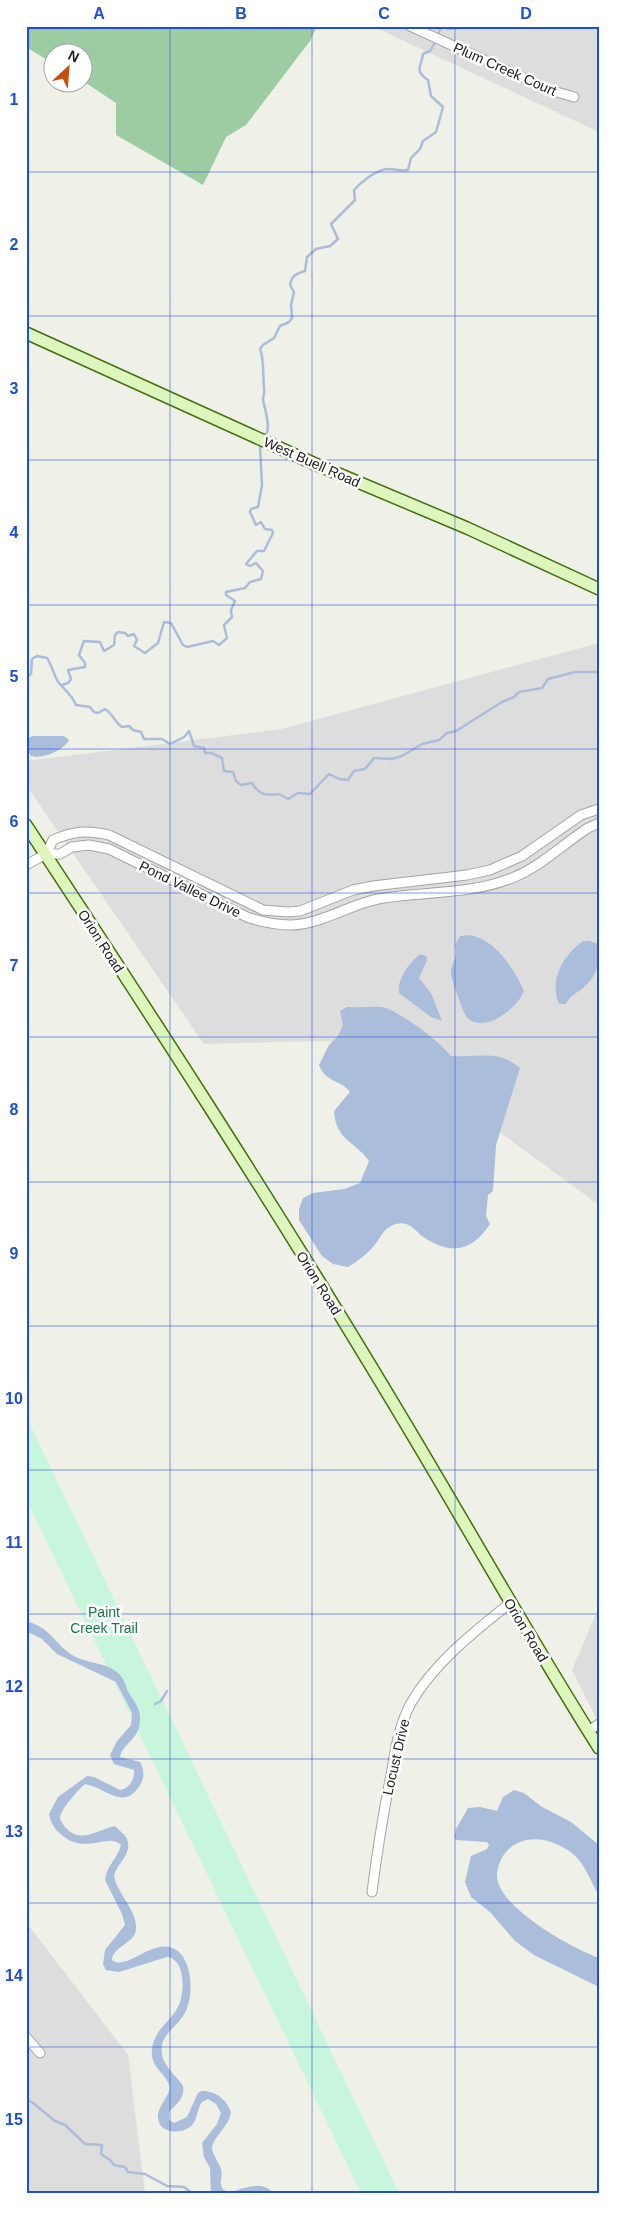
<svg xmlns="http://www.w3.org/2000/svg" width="625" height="2219" font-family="Arial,sans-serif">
	<rect width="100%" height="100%" fill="#eff0e7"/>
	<g fill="#dedddd">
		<polygon points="372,26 599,26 599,132"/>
		<polygon points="599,643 599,1205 471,1111 359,1040 204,1044 26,785 26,761 281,729"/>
		<polygon points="599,1607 599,1724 572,1670"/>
		<polygon points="26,1922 128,2055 145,2193 26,2193"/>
	</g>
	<polygon fill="#9ecca2" points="26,26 317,26 310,41 246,125 226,137 203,185 116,135 116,103 83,81 82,52 52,52 52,63 26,47"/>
	<polygon fill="#c7f6dc" points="26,1416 399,2193 361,2193 26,1499"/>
	<g fill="#aabdda">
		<path d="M33,736h31l5,4c-6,11 -26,19 -38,16l-5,-8 2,-10z"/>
		<path d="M470,935c26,5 44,34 54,56 -8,21 -50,49 -61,19 -4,-11 -10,-25 -12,-36 -1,-11 9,-16 4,-29l5,-9z"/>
		<path d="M583,941h7l8,3c3,16 -1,33 -15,44 -7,6 -13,7 -17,16h-7c-10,-24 4,-49 24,-63z"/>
		<path d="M420,954l6,2 1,4 -8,18 12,15 11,28 -11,-4 -32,-24c-2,-14 10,-30 21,-39z"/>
		<path d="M347,1007c11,1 26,-1 35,0 18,4 57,34 69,49 29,2 46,-7 69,12l-24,77 -3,46 -5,4 -2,21 4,8c-17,26 -37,32 -65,14 -10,-6 -15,-18 -29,-14 -14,4 -15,15 -24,24 -7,8 -15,13 -24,19l-15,-3 -11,-8 -23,-36v-11l4,-11 10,-5 31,-4 16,-6 9,-22c-14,-20 -33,-20 -35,-50l16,-19c-10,-13 -24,-9 -31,-27l10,-20 9,-9 5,-11 -3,-14z"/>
		<path d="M26,1621c25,7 27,21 46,34 14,9 38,7 49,21 4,5 5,12 8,17 5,8 11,15 11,25 1,22 -18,25 -20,39l20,5c4,8 5,15 0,23 -16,27 -35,2 -55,-1 -7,6 -26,27 -25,35 15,29 34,12 55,7 3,3 8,7 11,11 10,18 -16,30 -11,43 5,16 23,33 21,50 -2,14 -23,16 -24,30 16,13 45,-29 68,-7 13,14 14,47 3,63 -8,13 -24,19 -21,38 1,12 15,22 21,32 2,13 -6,17 -14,26v8l5,3 13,-6 11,-24 3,-2c14,-1 26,9 30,21 -2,15 -16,22 -19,36 1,8 7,14 9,21 2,6 -1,11 0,16 6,19 33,-12 53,8h-63l-1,-25 -6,-11 -2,-14 15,-19 4,-11 -5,-9 -8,-5 -6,3c-5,7 -4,15 -9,22 -9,12 -37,10 -35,-9 1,-11 11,-18 12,-28 -5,-15 -20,-20 -18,-37 1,-19 18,-28 26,-43 7,-13 8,-48 -11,-50l-48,15 -13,-2 -3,-6 2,-14 20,-25 -3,-11 -17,-34c1,-14 13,-22 16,-35 -12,-13 -35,10 -58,-9 -8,-6 -12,-12 -14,-22l9,-17 29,-21 7,1 26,13c9,-1 15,-11 14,-20l-20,-6 -4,-9 7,-14 14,-16 1,-12 -16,-31 -59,-28 -15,-15 -16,-8z"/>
		<path d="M514,1790l10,3 18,14 29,15 28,23v51c-8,-14 -14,-32 -26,-42 -21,-17 -53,-23 -70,2 -4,7 -8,17 -5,26 8,29 73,66 101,76v29l-65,-32 -19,-14 -24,-28 -20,-16 -6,-15 6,-26 16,-7 2,-4 -2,-3 -31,-2 -2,-3 2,-8 12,-21 12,-1 17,4 6,-14z"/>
	</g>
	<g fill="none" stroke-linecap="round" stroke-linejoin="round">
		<g stroke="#aabdda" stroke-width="2.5">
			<polyline points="445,26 448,29 460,28 462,26"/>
			<polyline points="439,32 442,26"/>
			<path d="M266,434c5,-6 -1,-25 -3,-34 0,-4 2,-7 1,-12 -1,-10 0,-31 -4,-39l3,-4 11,-7 6,-12 9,-4 3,-4 -1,-13 3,-13 -4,-7c2,-10 6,-11 15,-14l2,-14 9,-8 14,-3 8,-7 -7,-15 24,-24 -1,-10c7,-8 23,-21 34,-21 7,0 12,2 20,1l3,-12 9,-9 3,-8 13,-9 7,-25 -12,-11 -3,-16c-14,-10 -7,-12 -5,-26l7,-3 4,-7"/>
			<path d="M26,677l5,-3 1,-15 5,-3 10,2c5,7 8,21 12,25 7,8 13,12 17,22l14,2 4,5 4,1 7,-4c7,4 10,13 17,18l7,-1 4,4 8,2 3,7h18l8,5 14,-7 5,-6 5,15 10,2 1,5h6l11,5 2,13 9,1 3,9 5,4 11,-2c8,13 13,12 27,11l9,5 10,-6 12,1 19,-20 10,5 9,1 6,-9 11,-2 9,-11 18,1 10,-3 20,-12 17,-4 8,-7 9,-2 46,-29 12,-5 5,-5 23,-4 6,-9 27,-7h24"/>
			<polyline points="62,685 68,683 71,679 68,670 85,667 85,663 79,655 84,641 100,642 104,651 114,645 115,635 118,632 125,633 128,636 134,634 137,640 134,646 145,653 158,643 164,622 171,623 183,645 187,647 213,641 219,645 227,638 224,625 232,617 231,610 235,601 226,595 226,592 245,588 250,582 261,579 263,571 256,563 250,566 246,564 257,551 264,551 273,533 272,530 265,529 261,522 256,525 250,512 251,509 258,507 262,485 260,446"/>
			<polyline points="155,1704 161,1701 167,1691"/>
			<polyline points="26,2099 33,2103 55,2121 65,2125 85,2144 102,2145 101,2154 110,2160 114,2165 125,2167 128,2172 145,2174 167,2186 184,2187 192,2193"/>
		</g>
		<g stroke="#a4a4a4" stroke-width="11">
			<g id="street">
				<polyline points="410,26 550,90 574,97"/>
				<path d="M46,854l7,-14c21,-9 33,-10 56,-5l154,75 25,2 12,-1 53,-21 20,-4 94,-11 23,-5 32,-14 59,-41 18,-6"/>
				<path d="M26,865l20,-11h14l12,-7 17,-2 20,4 138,68c14,5 29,8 44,8 31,-1 57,-20 87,-26 44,-8 92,-4 134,-21 28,-11 51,-34 76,-50l11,-5"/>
				<polyline points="588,1731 599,1724"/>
				<path d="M372,1892c5,-39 11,-78 19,-117 4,-25 8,-50 20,-72 24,-41 63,-71 99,-100"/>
				<polyline points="26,2037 40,2053"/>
			</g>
		</g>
		<g stroke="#41710c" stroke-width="14">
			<g id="secondary">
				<polyline points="26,333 315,464 467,528 599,589"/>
				<path d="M26,825c125,190 249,381 366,576 70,116 135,233 207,347"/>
			</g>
		</g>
		<use href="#street" stroke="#fff" stroke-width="9"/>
		<use href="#secondary" stroke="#def6be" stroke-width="11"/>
	</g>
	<path fill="none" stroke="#1d4ed8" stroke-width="1" stroke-opacity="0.55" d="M170,26v2167M312,26v2167M455,26v2167M26,172h573M26,316h573M26,460h573M26,605h573M26,749h573M26,893h573M26,1037h573M26,1182h573M26,1326h573M26,1470h573M26,1614h573M26,1759h573M26,1903h573M26,2047h573"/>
	<g text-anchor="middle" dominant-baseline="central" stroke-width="5" stroke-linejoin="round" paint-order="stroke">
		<g font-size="14" fill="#202020" stroke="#fff">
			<text transform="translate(505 69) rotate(24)">Plum Creek Court</text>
			<text transform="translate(312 462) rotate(24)">West Buell Road</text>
			<text transform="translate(190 889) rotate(26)">Pond Vallee Drive</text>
			<text transform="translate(101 941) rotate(57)">Orion Road</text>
			<text transform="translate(319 1283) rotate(58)">Orion Road</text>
			<text transform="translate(526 1630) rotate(59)">Orion Road</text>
			<text transform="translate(396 1757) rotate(-77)">Locust Drive</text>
		</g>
		<g font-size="14" fill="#137941" stroke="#fff">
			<text x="104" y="1612">Paint<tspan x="104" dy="16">Creek Trail</tspan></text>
		</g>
	</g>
	<rect width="625" height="2219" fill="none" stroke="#ffffff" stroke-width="55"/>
	<g transform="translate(68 68) rotate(26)"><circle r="24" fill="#ffffff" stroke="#a6a6a6"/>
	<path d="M0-4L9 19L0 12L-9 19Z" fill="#c3500d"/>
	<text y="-8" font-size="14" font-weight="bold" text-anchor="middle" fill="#202020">N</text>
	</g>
	<rect x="28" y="28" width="570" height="2164" fill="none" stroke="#1d4ed8" stroke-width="2"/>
	<g font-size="16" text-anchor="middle" font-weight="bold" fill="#1d4ed8">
		<text x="99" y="19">A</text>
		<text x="241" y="19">B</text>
		<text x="384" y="19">C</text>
		<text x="526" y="19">D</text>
		<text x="14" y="105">1</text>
		<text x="14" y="250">2</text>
		<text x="14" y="394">3</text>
		<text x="14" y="538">4</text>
		<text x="14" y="682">5</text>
		<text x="14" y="827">6</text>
		<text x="14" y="971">7</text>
		<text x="14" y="1115">8</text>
		<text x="14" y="1259">9</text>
		<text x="14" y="1404">10</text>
		<text x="14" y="1548">11</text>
		<text x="14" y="1692">12</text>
		<text x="14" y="1837">13</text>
		<text x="14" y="1981">14</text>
		<text x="14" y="2125">15</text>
	</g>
</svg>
